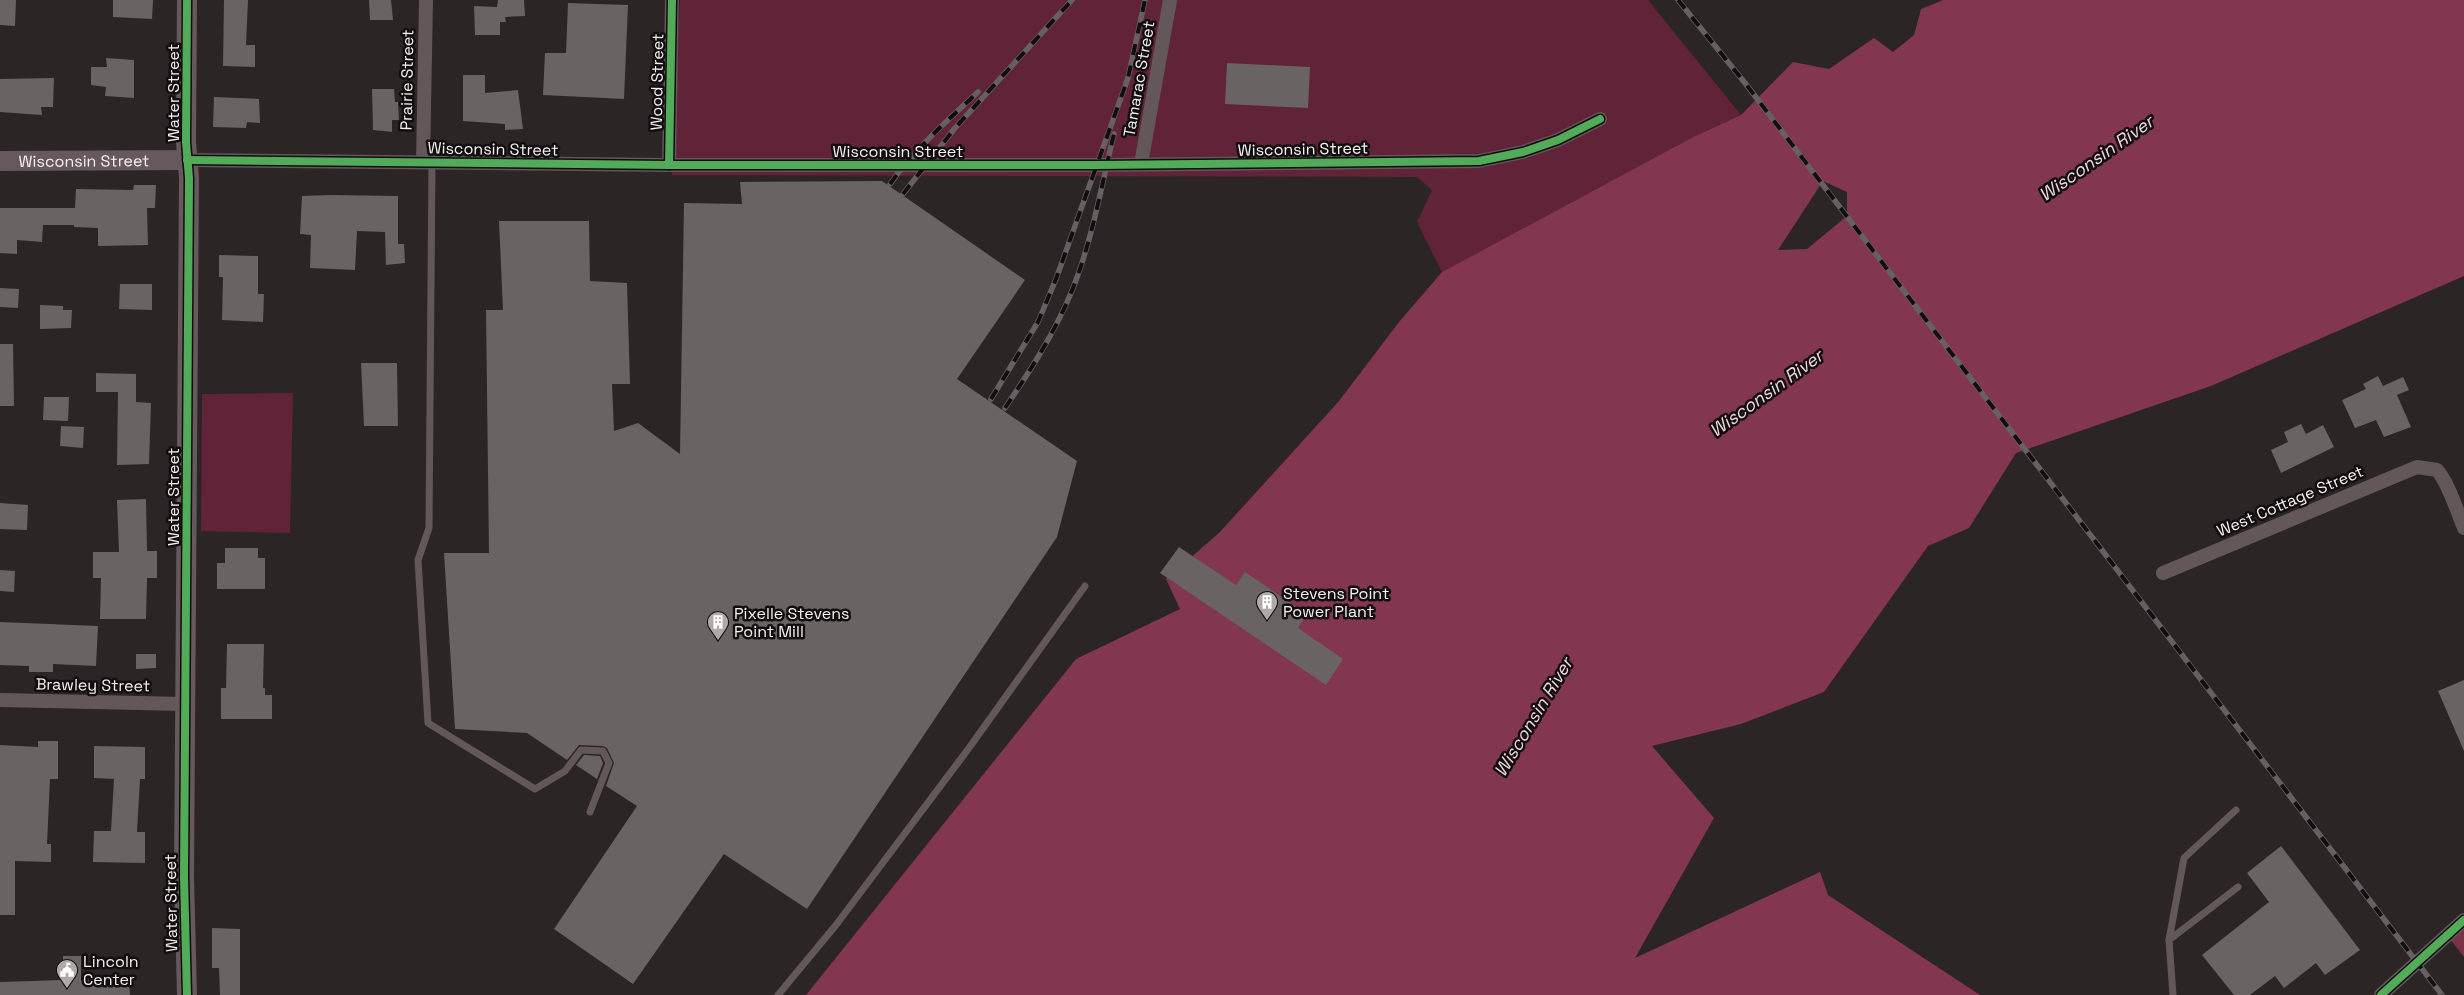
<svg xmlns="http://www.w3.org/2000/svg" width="2464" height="995" font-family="'Space Grotesk',sans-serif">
	<rect width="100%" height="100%" fill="#2b2526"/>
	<g fill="#612338">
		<polygon points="680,0 1648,0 1741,115 1693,137 1442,272 1417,222 1432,190 1417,177 672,175"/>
		<polygon points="293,393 290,533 201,531 202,394"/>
	</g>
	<polygon fill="#7a3249" points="2464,920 2464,957 2447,935"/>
	<path fill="#823650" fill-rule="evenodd" d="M1943,0h521v276l-253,110 -195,67 -47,75 -41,18 -104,146 -83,32 -89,22 62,72 -79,140 185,-86 8,23 152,100h-1174l270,-336 104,-50 -14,-30 53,-46 120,-132 60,-79 43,-50 251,-135 48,-22 52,-53 36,7 45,-31 19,14 21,-17 7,-26zM1823,181l24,11v24l-40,33 -29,1z"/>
	<g fill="#696364">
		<polygon points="0,0 16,0 15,26 0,25"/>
		<polygon points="113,0 153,0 152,19 113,17"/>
		<polygon points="224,0 248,0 246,45 255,45 255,67 223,66"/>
		<polygon points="369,0 391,0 393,20 370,20"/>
		<polygon points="498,0 524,0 525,16 505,17 506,22 500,22 500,35 475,35 474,6 497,7"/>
		<polygon points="568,3 628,5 624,99 543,95 545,53 566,53"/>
		<polygon points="106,58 134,60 134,98 105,96 106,87 91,85 91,67 107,67"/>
		<polygon points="1227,63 1310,67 1308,108 1225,104"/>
		<polygon points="463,75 485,75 485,93 518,90 523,129 505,130 505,124 463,121"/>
		<polygon points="54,78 53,107 41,107 42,115 0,112 0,79"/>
		<polygon points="372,89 394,89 395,102 398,102 399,120 392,120 392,132 373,130"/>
		<polygon points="214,97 259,99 260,123 247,122 246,128 213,127"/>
		<polygon points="882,181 1025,280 957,379 1077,461 1057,537 807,909 724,854 633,984 554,929 637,806 606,786 614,763 607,748 603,746 579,745 567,760 527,733 455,729 444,553 489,553 486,310 503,310 499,221 589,221 590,281 627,283 630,384 612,384 614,431 638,423 680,454 684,203 742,204 740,182"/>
		<polygon points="134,185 156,185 155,208 147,208 148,245 98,246 98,228 74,227 74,225 43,225 42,242 17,240 17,254 0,253 0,208 75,208 76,189 133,190"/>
		<polygon points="330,195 398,196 398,244 404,244 405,263 386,265 385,232 357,231 355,270 310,268 311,235 300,234 302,196"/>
		<polygon points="219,255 258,256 258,294 264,294 263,322 222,320 223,277 219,277"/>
		<polygon points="120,284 152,284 152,310 119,309"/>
		<polygon points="0,288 19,289 18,308 0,307"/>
		<polygon points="40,305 63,306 63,310 72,310 71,328 40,329"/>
		<polygon points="0,344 13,344 14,406 0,406"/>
		<polygon points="361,363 397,363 398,426 364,426"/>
		<polygon points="96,373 136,374 136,402 151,403 149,464 117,465 118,392 96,392"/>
		<polygon points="2378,376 2383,386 2403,377 2409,390 2397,395 2411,427 2384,437 2376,420 2355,428 2342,400 2366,389 2363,384"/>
		<polygon points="44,397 69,397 68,421 43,420"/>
		<polygon points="2301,424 2306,434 2323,425 2334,447 2281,473 2271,450 2288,442 2284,432"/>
		<polygon points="61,426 84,427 83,448 60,446"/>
		<polygon points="146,499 147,551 157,551 157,578 147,578 146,619 100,619 101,578 93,578 93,552 119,552 117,500"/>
		<polygon points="0,503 28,505 27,530 0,529"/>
		<polygon points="1179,547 1236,585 1245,572 1307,614 1298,628 1343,659 1326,685 1160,573"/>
		<polygon points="225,548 258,548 258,558 265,558 265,589 217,589 217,563 225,563"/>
		<polygon points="0,570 15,571 14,592 0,591"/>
		<polygon points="0,622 98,626 96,666 53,664 53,672 29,672 29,666 0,665"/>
		<polygon points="227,644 264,644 263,688 265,688 265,695 272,695 272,719 221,719 221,688 226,688"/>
		<polygon points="136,654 156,654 156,668 136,669"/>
		<polygon points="2464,680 2464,751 2438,691"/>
		<polygon points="38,741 58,741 58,779 50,779 47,844 51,844 51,862 15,861 15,915 0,915 0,745 38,747"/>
		<polygon points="94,746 145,747 145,779 140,779 137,832 145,832 145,863 93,862 94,831 111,831 114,779 94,778"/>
		<polygon points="584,755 600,756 603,763 597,779 576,765"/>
		<polygon points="2281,846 2360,950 2325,975 2316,963 2284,988 2275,976 2250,995 2234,995 2202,955 2269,902 2247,873"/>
		<polygon points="212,928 240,929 240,995 220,995 219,968 212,968"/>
		<polygon points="63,956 81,956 81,980 129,978 130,995 0,995 0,982 63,980"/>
	</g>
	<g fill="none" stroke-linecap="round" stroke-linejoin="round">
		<g stroke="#63575a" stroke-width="7">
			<polyline points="432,162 429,528 418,560 428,723 535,789 565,771 581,750 603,751 609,763 590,812"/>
			<polyline points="2169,940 2238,887"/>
			<polyline points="778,995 836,925 969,748 1085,586"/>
			<polyline points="2173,995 2169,940 2184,858 2236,810"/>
		</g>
		<g stroke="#63575a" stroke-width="14">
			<polyline points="187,160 669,165 1097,165 1479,161 1523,152 1558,140 1600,119"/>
			<polyline points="423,162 426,0"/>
			<polyline points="1141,164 1170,0"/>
			<polyline points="669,165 672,0"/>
			<path d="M2163,573l254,-106 20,3c11,12 20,41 27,58"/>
			<polyline points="0,700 185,704"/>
			<polyline points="2381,995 2464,920"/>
		</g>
		<g stroke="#66585c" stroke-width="20">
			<path id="s1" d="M0,161l187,-1"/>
			<polyline points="187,995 184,877 189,178 186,142 187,0"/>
		</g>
		<g stroke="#676062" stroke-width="5.5">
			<g id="rail">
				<polyline points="1678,0 1745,83 2442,995"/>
				<path d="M890,184c25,-35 57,-63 88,-92"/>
				<polyline points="903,194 955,128 1072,0"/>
				<polyline points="991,399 1038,322 1056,279 1128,78 1145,0"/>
				<path d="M1005,408c25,-37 49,-74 66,-115 21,-51 30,-106 43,-159"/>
			</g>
		</g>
		<use href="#rail" stroke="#120e0f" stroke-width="4" stroke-dasharray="11" stroke-linecap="butt"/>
		<g stroke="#120e0f" stroke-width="11">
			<g id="cycleway">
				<polyline points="187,160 669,165 1097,165 1479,161 1523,152 1558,140 1600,119"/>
				<polyline points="669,165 672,0"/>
				<polyline points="187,995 184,877 189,178 186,142 187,0"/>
				<polyline points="2381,995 2464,920"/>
			</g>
		</g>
		<use href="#cycleway" stroke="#51ab58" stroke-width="8"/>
	</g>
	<defs>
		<g id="building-pin" transform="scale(1.125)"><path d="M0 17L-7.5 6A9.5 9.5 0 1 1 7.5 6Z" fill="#b0a9aa" stroke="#120e0f"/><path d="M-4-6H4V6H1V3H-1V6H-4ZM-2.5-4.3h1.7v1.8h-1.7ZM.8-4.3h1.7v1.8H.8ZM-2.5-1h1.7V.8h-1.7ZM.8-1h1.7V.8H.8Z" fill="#fff"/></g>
		<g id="civic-pin" transform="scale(1.125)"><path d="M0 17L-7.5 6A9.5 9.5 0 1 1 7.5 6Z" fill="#b0a9aa" stroke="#120e0f"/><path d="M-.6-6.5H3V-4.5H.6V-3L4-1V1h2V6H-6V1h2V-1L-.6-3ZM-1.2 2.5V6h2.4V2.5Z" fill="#fff"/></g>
	</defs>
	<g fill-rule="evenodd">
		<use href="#building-pin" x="1267" y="602"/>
		<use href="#building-pin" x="718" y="622"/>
		<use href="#civic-pin" x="67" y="970"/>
	</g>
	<g text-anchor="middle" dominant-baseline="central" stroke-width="5" stroke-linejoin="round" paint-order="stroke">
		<g font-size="16" fill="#f7f0f1" stroke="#120e0f">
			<text transform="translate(1139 79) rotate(-80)">Tamarac Street</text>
			<text transform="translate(407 80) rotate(-89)">Prairie Street</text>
			<text transform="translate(657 82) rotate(-89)">Wood Street</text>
			<text transform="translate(173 93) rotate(-90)">Water Street</text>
			<text transform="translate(493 149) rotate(1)">Wisconsin Street</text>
			<text transform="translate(1303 149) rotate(-1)">Wisconsin Street</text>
			<text x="898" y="151">Wisconsin Street</text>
			<text stroke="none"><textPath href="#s1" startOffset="84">Wisconsin Street</textPath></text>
			<text transform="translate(173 497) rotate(-90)">Water Street</text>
			<text transform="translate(2290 501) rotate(-23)">West Cottage Street</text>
			<text transform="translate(93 685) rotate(1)">Brawley Street</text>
			<text transform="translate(171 903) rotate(-91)">Water Street</text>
		</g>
		<g font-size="16" fill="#f7f0f1" stroke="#120e0f" text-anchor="start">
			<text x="1283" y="593">Stevens Point<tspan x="1283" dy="18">Power Plant</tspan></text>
			<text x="734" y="613">Pixelle Stevens<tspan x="734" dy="18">Point Mill</tspan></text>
			<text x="83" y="961">Lincoln<tspan x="83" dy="18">Center</tspan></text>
		</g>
		<g font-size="18" font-style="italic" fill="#f0d7dd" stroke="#120e0f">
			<text transform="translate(2096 158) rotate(-35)">Wisconsin River</text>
			<text transform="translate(1766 393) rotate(-36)">Wisconsin River</text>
			<text transform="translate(1533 717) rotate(-59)">Wisconsin River</text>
		</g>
	</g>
</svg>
